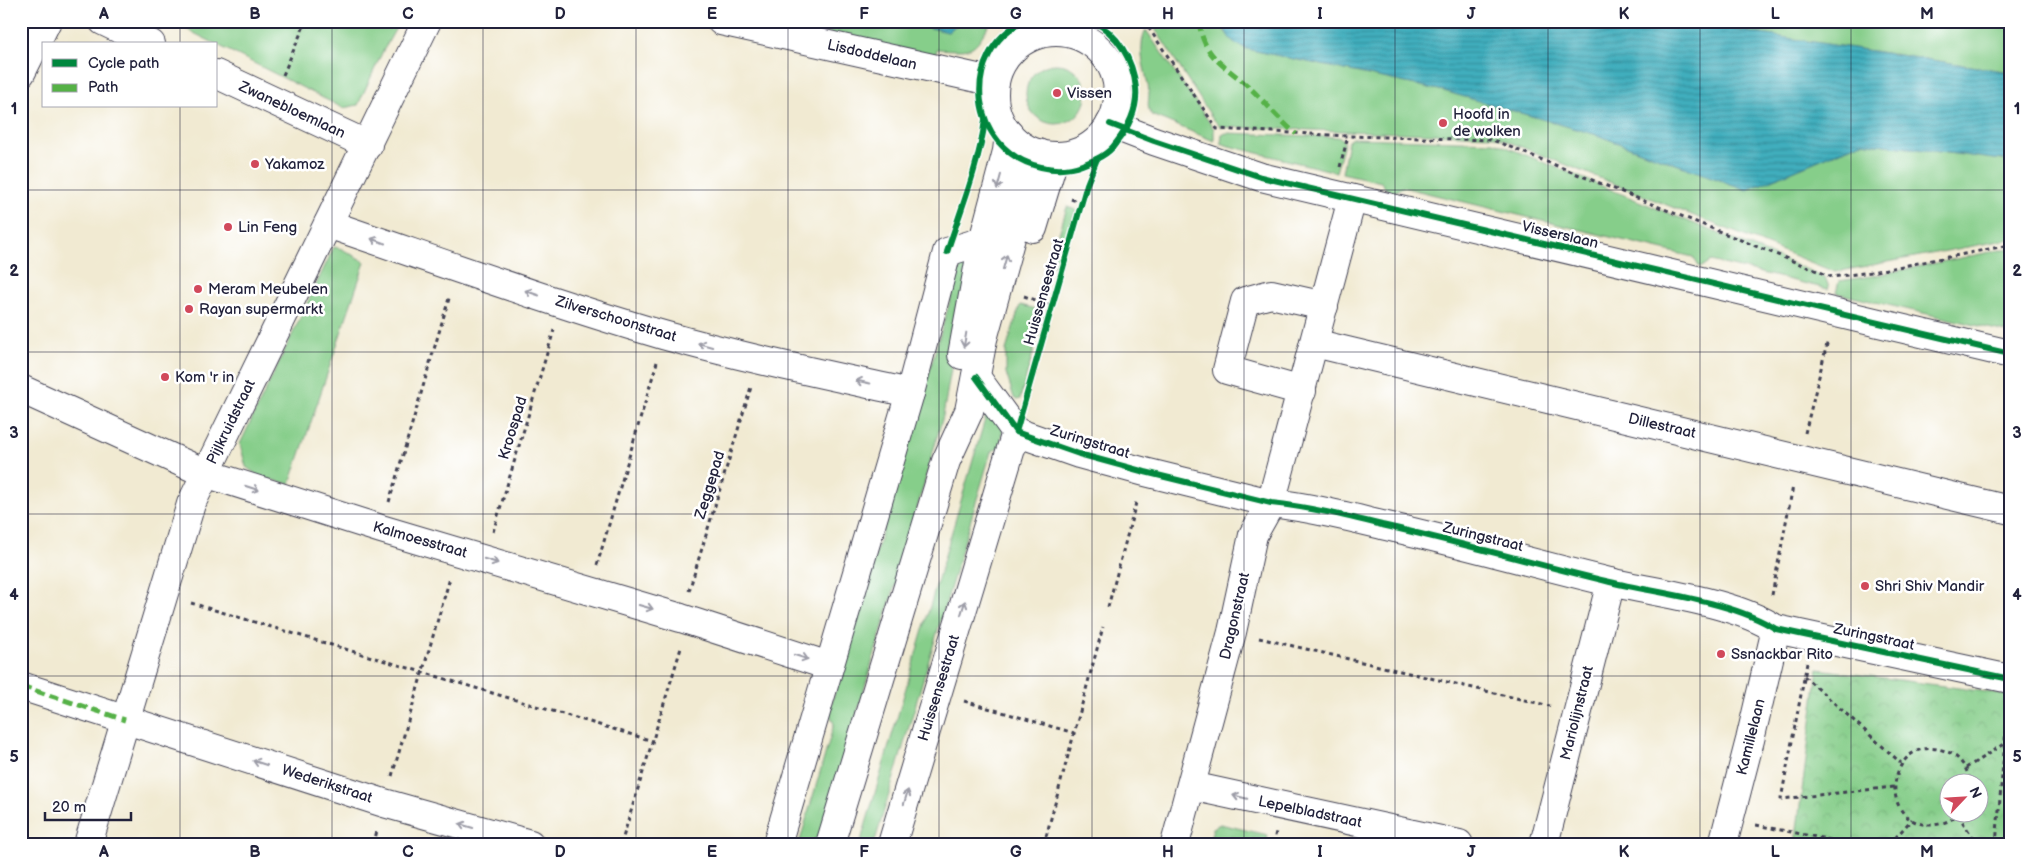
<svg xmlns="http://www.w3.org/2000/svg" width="2031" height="865" font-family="'Balsamiq Sans',sans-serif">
	<defs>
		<pattern id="park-crowns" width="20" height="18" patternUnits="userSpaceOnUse" patternTransform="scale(1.25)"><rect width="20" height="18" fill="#86ce8a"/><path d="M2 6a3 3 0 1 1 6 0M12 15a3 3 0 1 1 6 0" fill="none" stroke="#73b178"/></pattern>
		<pattern id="water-rules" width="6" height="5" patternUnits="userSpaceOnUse" patternTransform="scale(1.25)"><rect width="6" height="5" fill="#40aebd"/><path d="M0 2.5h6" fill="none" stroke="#358d9b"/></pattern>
	</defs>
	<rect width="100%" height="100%" fill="#fff"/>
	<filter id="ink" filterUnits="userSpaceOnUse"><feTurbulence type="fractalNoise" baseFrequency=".02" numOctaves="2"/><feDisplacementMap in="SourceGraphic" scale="10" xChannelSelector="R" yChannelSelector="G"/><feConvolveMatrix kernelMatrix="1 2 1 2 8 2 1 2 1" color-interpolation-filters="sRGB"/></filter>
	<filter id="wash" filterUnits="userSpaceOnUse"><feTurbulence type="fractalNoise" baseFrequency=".0096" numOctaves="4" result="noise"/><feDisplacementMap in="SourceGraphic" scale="20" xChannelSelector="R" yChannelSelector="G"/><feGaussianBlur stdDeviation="1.12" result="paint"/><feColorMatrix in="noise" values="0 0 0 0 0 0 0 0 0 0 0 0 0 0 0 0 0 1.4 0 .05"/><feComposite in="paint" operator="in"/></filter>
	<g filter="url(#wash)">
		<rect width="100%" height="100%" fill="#f1ead2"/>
		<g fill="#86ce8a" stroke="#547862">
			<polygon points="170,21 400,21 382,53 358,105 343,108"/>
			<path d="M769,21h133l46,11 13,-11h30c-18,32 -18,30 -54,28l-2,7z"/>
			<polygon points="1150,21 1224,21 1224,31 1247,49 1444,91 1594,134 1747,190 1862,142 2010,161 2010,239 1835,272 1494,136 1221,127 1213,119"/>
			<polygon points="1676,21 2010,21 2010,72"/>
			<path d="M1146,30l68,99v12l-62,-26c-6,-7 -3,-14 -3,-22 -1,-16 -9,-32 -7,-48 0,-5 2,-11 4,-15z"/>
			<circle cx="1056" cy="94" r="30"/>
			<polygon points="1226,133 1337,137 1343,139 1344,143 1336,172 1229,146 1221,143 1222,135"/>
			<polygon points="1352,138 1494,142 1825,277 1829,287 1828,289 1711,261 1700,268 1693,257 1402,187 1393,193 1389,193 1381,182 1342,173 1348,141"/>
			<polygon points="1067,207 1076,210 1059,267 1050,264"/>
			<polygon points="334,247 342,249 365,262 290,484 260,477 246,467 240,444"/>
			<polygon points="2010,248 2010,333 1836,293 1839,281 1872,276"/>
			<polygon points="970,257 943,416 905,552 818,844 799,844 834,724 829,712 960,267 964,259"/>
			<polygon points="1020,305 1045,311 1020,399 1017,400 1014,398 1006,373 1006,350"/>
			<polygon points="988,409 1003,427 1000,447 991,452 875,841 873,840 871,844 860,844"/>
		</g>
		<g fill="url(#park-crowns)" stroke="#547862" fill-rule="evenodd">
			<path d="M1818,669l192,26v149h-215zM1948,782h30v30h-30z"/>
			<polygon points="1220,824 1268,835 1266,844 1209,844 1213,828"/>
		</g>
		<g fill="url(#water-rules)" stroke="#31687c">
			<polygon points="902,21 961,21 948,32"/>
			<path d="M1224,21h452l334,51v89l-148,-19 -115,48 -153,-56 -150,-43 -197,-42c-14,-6 -22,-11 -23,-28z"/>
		</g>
	</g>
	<g filter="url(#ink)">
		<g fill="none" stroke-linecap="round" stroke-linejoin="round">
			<g stroke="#414052" stroke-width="30">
				<g id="minor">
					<polyline points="103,21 151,44"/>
					<polyline points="721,21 995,82"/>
					<circle cx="1056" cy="94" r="62"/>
					<polyline points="21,73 47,21"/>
					<polyline points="216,74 368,145"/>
					<polyline points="1110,124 1154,141 1261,177 2010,354"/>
					<path d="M328,224c112,38 222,78 335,111 81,23 165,40 247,58"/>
					<polyline points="1033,228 1051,169 1057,156"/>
					<polyline points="1314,343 2010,510"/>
					<polyline points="962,355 983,241 1007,151 1009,134"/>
					<path d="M976,377l40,55 63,22 66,18 126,31c38,4 75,13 111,22 77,17 152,39 228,57 51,12 122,19 166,47l234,50"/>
					<polyline points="21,389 205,473 381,529 681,618 829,666"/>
					<polyline points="1302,391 1227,370 1245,301 1271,294 1324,306"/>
					<polyline points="21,686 384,803 530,844"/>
					<polyline points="1191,786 1459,844"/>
					<polyline points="88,844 191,504 427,21"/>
					<polyline points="777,844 910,393 947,252 983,241"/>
					<polyline points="830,844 946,461 969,411 983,339 1031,165 1038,153"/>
					<polyline points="892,844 1016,432"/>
					<polyline points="1175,844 1232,632 1253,535 1271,503 1352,199"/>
					<polyline points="1544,844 1611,582"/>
					<polyline points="1723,844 1750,740 1776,629"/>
				</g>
			</g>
			<g stroke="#414052" stroke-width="3" stroke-dasharray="4 4" stroke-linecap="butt">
				<polyline points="1144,21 1217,129 1348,136 1493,140 1832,277 1872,272 2010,245"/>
				<polyline points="283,75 306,21"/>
				<polyline points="1340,167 1348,136"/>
				<polyline points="1071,199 1082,203"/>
				<polyline points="1024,296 1053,306"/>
				<polyline points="1805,433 1828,340"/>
				<polyline points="389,502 450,295"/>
				<polyline points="493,532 554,330"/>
				<polyline points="597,565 657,362"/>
				<polyline points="689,591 751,387"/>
				<polyline points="1772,595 1793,486"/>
				<polyline points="191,603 653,741"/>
				<polyline points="1108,607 1137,499"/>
				<polyline points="1259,638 1550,706"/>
				<polyline points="1807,663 1781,799 1894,787"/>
				<polyline points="1804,676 1901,763"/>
				<polyline points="964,701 1074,733"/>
				<polyline points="1966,768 2005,743"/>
				<polyline points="392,776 450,578"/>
				<path d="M1960,812c-8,9 -19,13 -31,13 -55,-4 -39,-93 16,-74 14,4 23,18 25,31"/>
				<polyline points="1958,815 1977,844"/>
				<polyline points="1756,825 1851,844"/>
				<polyline points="374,844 377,830"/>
				<polyline points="621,844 681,648"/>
				<polyline points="1044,844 1103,627"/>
				<polyline points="1273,844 1276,832"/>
				<polyline points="1890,844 1912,819"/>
				<polyline points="1996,844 2008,707"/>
			</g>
			<use href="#minor" stroke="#fff" stroke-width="28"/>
			<g stroke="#55b146" stroke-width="5" stroke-dasharray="10 5" stroke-linecap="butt">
				<path d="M1199,21c4,37 26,44 50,66 16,15 30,32 47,47"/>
				<polyline points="21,686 125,720"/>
			</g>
			<g stroke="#fff" stroke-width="9">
				<g id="cycleway">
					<path d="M1024,21c-66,32 -55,130 17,146 13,3 28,3 41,-2 13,-5 26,-10 34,-22 12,-15 22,-35 20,-55 -3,-28 -18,-55 -44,-67"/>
					<polyline points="1110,124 1154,141 1261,177 2010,354"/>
					<path d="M947,252c14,-43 32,-87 38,-132"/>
					<path d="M976,377l40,55 63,22 66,18 126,31c38,4 75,13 111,22 77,17 152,39 228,57 51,12 122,19 166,47l234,50"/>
					<polyline points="1016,432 1087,184 1097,159"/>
				</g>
			</g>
			<use href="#cycleway" stroke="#00873e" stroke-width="6"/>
		</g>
		<defs><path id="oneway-shaft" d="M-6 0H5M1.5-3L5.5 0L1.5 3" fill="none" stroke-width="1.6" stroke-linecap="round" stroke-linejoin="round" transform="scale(1.25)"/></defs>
		<g stroke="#9c9ca7">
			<use href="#oneway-shaft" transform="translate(999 182) rotate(105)"/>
			<use href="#oneway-shaft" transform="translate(378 241) rotate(-161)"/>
			<use href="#oneway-shaft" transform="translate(1005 262) rotate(-74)"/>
			<use href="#oneway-shaft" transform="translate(532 293) rotate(-161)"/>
			<use href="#oneway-shaft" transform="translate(965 340) rotate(100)"/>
			<use href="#oneway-shaft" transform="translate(705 345) rotate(-165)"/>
			<use href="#oneway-shaft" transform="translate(863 382) rotate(-168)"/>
			<use href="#oneway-shaft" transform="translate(252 488) rotate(18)"/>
			<use href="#oneway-shaft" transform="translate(491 561) rotate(17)"/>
			<use href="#oneway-shaft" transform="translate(646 607) rotate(16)"/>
			<use href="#oneway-shaft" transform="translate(963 608) rotate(-73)"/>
			<use href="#oneway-shaft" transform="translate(801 657) rotate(18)"/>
			<use href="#oneway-shaft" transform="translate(260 763) rotate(-162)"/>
			<use href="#oneway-shaft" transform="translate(906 797) rotate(-73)"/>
			<use href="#oneway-shaft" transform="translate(1240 797) rotate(-167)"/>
			<use href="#oneway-shaft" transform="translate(466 826) rotate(-164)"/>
		</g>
	</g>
	<path fill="none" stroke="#22223b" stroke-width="1" stroke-opacity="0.55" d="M180,21v23M332,21v823M483,21v823M636,21v823M788,21v823M939,21v823M1092,21v823M1244,21v823M1395,21v823M1548,21v823M1700,21v823M1851,21v823M180,106v738M21,190h1989M21,352h1989M21,514h1989M21,676h1989"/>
	<g fill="#d1495b" stroke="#fff" stroke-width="2">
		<circle cx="1057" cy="93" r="5"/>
		<circle cx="1443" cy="123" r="5"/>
		<circle cx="255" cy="164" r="5"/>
		<circle cx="228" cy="227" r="5"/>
		<circle cx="198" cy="289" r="5"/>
		<circle cx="189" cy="309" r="5"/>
		<circle cx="165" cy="377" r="5"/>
		<circle cx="1865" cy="586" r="5"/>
		<circle cx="1721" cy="654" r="5"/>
	</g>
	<g text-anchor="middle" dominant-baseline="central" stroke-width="5" stroke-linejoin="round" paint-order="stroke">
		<g font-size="15" fill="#22223b" stroke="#fff">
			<text transform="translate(872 55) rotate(13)">Lisdoddelaan</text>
			<text transform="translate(292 110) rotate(25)">Zwanebloemlaan</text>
			<text transform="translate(1560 235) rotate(13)">Visserslaan</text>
			<text transform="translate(1044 292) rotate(-74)">Huissensestraat</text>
			<text transform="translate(616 319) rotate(17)">Zilverschoonstraat</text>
			<text transform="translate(231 422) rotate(-64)">Pijlkruidstraat</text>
			<text transform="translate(1662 426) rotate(13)">Dillestraat</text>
			<text transform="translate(513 428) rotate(-73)">Kroospad</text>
			<text transform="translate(1090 442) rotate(17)">Zuringstraat</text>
			<text transform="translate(710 485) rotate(-73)">Zeggepad</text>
			<text transform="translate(1483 537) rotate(14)">Zuringstraat</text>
			<text transform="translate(420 540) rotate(16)">Kalmoesstraat</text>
			<text transform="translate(1235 616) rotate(-77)">Dragonstraat</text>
			<text transform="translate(1874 637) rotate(12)">Zuringstraat</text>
			<text transform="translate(939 688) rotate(-73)">Huissensestraat</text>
			<text transform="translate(1577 713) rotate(-76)">Mariolijnstraat</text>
			<text transform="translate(1751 737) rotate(-76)">Kamillelaan</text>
			<text transform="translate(327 784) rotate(18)">Wederikstraat</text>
			<text transform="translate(1310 812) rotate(12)">Lepelbladstraat</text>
		</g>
		<g font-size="15" fill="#22223b" stroke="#fff" text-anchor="start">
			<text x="1067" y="93">Vissen</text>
			<text x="1453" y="114">Hoofd in<tspan x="1453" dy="17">de wolken</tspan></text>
			<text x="265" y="164">Yakamoz</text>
			<text x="238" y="227">Lin Feng</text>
			<text x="208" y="289">Meram Meubelen</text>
			<text x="199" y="309">Rayan supermarkt</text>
			<text x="175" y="377">Kom 'r in</text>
			<text x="1875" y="586">Shri Shiv Mandir</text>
			<text x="1731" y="654">Ssnackbar Rito</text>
		</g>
	</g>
	<rect width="2031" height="865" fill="none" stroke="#fff" stroke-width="55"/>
	<rect x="42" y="42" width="175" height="65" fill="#ffffff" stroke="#a7a7b1"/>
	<rect x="52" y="59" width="25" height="8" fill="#00873e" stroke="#a7a7b1"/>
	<text x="88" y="68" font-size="15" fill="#22223b">Cycle path</text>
	<rect x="52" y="84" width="25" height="8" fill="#55b146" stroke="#a7a7b1"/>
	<text x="88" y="92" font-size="15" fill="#22223b">Path</text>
	<g transform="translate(1964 798) rotate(65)"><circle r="24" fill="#ffffff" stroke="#a7a7b1"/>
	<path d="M0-4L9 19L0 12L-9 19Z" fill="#d1495b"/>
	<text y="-8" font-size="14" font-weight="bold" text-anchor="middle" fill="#22223b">N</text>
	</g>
	<path d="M45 812v8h86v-8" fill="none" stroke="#22223b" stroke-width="2.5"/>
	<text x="52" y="812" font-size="15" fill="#22223b" stroke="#ffffff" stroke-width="4" paint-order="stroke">20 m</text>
	<rect x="28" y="28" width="1976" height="810" fill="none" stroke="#22223b" stroke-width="2"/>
	<g font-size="16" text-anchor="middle" font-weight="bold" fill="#22223b">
		<text x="104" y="19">A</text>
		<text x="255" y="19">B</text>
		<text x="408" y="19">C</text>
		<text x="560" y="19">D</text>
		<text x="712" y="19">E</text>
		<text x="864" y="19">F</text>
		<text x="1016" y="19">G</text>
		<text x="1168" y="19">H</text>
		<text x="1320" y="19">I</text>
		<text x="1471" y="19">J</text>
		<text x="1624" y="19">K</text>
		<text x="1775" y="19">L</text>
		<text x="1927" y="19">M</text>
		<text x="14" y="114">1</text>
		<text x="2017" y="114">1</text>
		<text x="14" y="276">2</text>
		<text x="2017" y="276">2</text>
		<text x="14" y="438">3</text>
		<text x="2017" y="438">3</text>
		<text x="14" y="600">4</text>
		<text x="2017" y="600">4</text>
		<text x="14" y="762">5</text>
		<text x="2017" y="762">5</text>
		<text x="104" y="857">A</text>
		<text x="255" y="857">B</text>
		<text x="408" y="857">C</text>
		<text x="560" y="857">D</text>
		<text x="712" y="857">E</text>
		<text x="864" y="857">F</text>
		<text x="1016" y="857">G</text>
		<text x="1168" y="857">H</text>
		<text x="1320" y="857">I</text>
		<text x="1471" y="857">J</text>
		<text x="1624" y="857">K</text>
		<text x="1775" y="857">L</text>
		<text x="1927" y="857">M</text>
	</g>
</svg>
